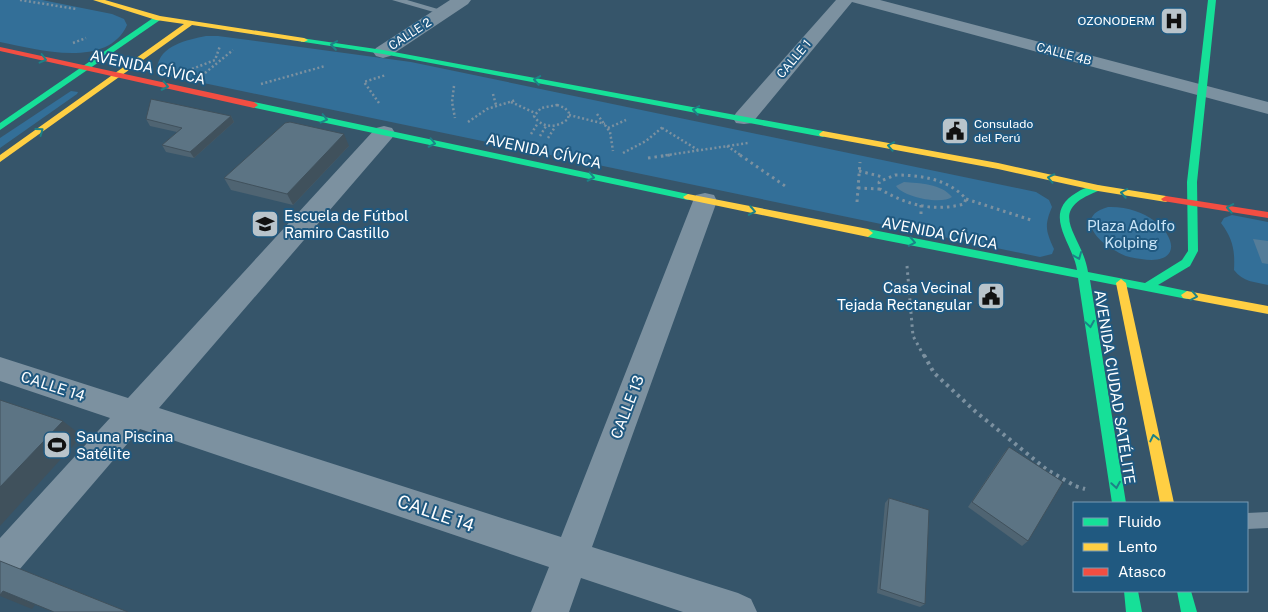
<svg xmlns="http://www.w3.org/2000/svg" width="1268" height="612" font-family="'Public Sans',sans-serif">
	<rect width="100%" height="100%" fill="#36556a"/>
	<g fill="#336f98">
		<path d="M0,0h42l70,14 12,5 3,6c-20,45 -92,24 -127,17z"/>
		<path d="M206,36h12l193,26 625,130 13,8 3,7c-8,19 -6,24 2,42l-2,5 -12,3 -870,-181 -13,-8c3,-23 30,-28 49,-32z"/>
		<polygon points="71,91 78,92 77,94 0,148 0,138"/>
		<path d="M1108,207c59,-2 90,61 33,52 -9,-1 -18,-3 -25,-8 -20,-10 -41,-35 -8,-44z"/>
		<path d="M1232,215l36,7v63c-13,-3 -25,-3 -34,-15 1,-20 -1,-31 -13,-47l3,-5z"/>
	</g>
	<g fill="#557d99">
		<path d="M904,182c15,1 38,2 48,15 -11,8 -49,0 -56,-11z"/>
		<polygon points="1253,239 1268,241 1268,264 1262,263"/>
	</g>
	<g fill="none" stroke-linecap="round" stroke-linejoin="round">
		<g stroke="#7c91a0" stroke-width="2.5" stroke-dasharray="2 2.5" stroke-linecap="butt">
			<polyline points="20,0 76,9"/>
			<polyline points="73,43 86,38"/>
			<polyline points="192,69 215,60 220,46"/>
			<polyline points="205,73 233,50"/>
			<polyline points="261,84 325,66"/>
			<polyline points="454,86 452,102 455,118"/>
			<polyline points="493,94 496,105"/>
			<polyline points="511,102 535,113"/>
			<polyline points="379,103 364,82 386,75"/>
			<path d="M557,105l8,3 4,5 -1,6c-11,9 -26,10 -34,-3l7,-8z"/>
			<polyline points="597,114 610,132 613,151"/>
			<polyline points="569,115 605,124"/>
			<polyline points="468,122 487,109 516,100"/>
			<polyline points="608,128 626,120"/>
			<polyline points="662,128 698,150"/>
			<polyline points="531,134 538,123"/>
			<polyline points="540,136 546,126"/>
			<polyline points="548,138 555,127"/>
			<polyline points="727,146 742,156"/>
			<polyline points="623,153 646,141 664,126"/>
			<polyline points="661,156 748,143"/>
		</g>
		<g stroke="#7c91a0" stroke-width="3" stroke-dasharray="2.5 4" stroke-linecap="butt">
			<polyline points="740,155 788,188"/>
			<polyline points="648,158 670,155"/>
			<polyline points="859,171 883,177"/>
			<path d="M895,175c25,0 54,4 71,24l-2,5c-30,8 -58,1 -84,-15l-1,-7z"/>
			<polyline points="858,188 880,189"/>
			<polyline points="966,199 1034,221"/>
			<polyline points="857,202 860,162"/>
			<polyline points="921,205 921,216"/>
			<polyline points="907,266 913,336 924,356"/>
		</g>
		<polyline stroke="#7c91a0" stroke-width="4" stroke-dasharray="3 4.5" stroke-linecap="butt" points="924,355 934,373 976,412 1046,469 1075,486 1085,489"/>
		<g fill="#7c91a0" fill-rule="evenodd">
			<polygon points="392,0 407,0 448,12 444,15"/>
			<polygon points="1268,512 1268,528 1247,529 1247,513"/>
		</g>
		<g fill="#7c91a0" fill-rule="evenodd">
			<polygon points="450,0 471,0 468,4 390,56 383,58 376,56 373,52 376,48"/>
			<polygon points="836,0 880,0 1268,102 1268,114 852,2 752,123 744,124 736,123 733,118 736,113"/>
			<polygon points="384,126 392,128 395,133 392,138 159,408 561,537 693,201 696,195 705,193 714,195 717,201 592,547 738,593 751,599 757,612 683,612 581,578 569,612 531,612 549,567 140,429 13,577 0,582 0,538 110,418 0,381 0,357 128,398 376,128"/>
		</g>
		<g fill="#16e098" fill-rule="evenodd">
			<path d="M1208,0h8l-19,182 1,69 -8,15 -32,19 29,6 6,4 -6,4 -97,-19 36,223h-14l-34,-225 -210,-41 -5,-4 5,-4 209,41c-4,-27 -36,-56 -1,-77 6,-4 18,-9 25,-7l2,2 -2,2c-59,21 -19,43 -13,82l57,11 37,-23 6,-9 -1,-69z"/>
			<polygon points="156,16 163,18 0,130 0,123"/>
			<polygon points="301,38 383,50 823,131 827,134 823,137 383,54 304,42 301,42"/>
			<polygon points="254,102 688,194 693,197 688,200 251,107 251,103"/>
			<polygon points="1124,591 1138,591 1142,612 1126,612"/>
			<polygon points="1177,591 1191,591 1197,612 1181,612"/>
		</g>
		<g fill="#ffcf43" fill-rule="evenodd">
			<polygon points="93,0 105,0 160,16 304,38 308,40 304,42 192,25 0,162 0,155 184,24 156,20"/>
			<polygon points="823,131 998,163 1098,185 1166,196 1171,199 1166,202 1098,191 998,169 820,136 819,134"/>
			<polygon points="688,194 868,229 873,233 868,237 685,199 683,197"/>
			<polygon points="1121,279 1126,283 1174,503 1160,503 1116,283"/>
			<polygon points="1187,291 1268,306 1268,314 1183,298 1181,295"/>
		</g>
		<g fill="#f24e42" fill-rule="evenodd">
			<polygon points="0,47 254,102 258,105 254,108 0,51"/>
			<polygon points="1166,196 1268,212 1268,218 1163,201 1161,199"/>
		</g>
	</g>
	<g fill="#4f6472">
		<polygon points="231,116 234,122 194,158 166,152 162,145 177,132 150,126 146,119"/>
		<polygon points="349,146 293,205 231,190 224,178"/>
		<polygon points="1009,447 1028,541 1022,546 968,507 1004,453"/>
		<polygon points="889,498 925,604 920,607 877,593 885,503"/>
	</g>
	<g fill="#40515c">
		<polygon points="231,116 234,122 194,158 190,152"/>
		<polygon points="344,134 349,146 293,205 287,194"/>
		<polygon points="63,421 82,436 0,526 0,487"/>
		<polygon points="3,591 35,605 32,609 0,596 0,595"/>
	</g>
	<g fill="#5c7484" stroke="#40515c">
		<polygon points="151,99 231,116 190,152 162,145 182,128 146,119"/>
		<polygon points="290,122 344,134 287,194 224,178 285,123"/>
		<polygon points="0,400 63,421 0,487"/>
		<polygon points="1009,447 1063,482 1028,541 972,502"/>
		<polygon points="889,498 929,510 925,604 880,589"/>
		<polygon points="0,561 128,612 54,612 3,591 0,595"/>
	</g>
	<defs><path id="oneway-chevron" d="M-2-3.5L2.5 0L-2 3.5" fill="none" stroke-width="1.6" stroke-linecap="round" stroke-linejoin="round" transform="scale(1.25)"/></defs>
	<g stroke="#1d8287">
		<use href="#oneway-chevron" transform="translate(334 45) rotate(-172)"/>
		<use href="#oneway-chevron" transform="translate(43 59) rotate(14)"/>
		<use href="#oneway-chevron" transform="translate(537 80) rotate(-170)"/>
		<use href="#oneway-chevron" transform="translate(165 86) rotate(12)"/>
		<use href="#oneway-chevron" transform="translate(696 110) rotate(-170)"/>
		<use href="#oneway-chevron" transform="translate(324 119) rotate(13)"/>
		<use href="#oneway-chevron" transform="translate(40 131) rotate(-36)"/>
		<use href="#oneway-chevron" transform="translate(432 143) rotate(12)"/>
		<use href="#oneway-chevron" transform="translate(891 146) rotate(-169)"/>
		<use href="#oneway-chevron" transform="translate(591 177) rotate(12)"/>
		<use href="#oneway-chevron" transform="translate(1051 178) rotate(-168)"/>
		<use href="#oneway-chevron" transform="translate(1124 193) rotate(-170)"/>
		<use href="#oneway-chevron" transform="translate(1230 208) rotate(-170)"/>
		<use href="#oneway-chevron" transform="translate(752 211) rotate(11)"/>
		<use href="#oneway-chevron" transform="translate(912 242) rotate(11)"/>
		<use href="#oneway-chevron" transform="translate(1078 256) rotate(68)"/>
		<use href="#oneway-chevron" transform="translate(1194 296) rotate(11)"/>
		<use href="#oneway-chevron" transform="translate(1090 324) rotate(81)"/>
		<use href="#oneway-chevron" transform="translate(1154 438) rotate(-102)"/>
		<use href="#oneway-chevron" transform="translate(1116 485) rotate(81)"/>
	</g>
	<defs>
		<g id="hospital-square" transform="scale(1.4375)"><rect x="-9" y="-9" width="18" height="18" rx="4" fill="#b9c4cb" stroke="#205980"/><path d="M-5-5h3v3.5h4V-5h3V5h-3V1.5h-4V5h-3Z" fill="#111"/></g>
		<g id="civic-square" transform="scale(1.4375)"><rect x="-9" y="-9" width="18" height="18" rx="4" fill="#b9c4cb" stroke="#205980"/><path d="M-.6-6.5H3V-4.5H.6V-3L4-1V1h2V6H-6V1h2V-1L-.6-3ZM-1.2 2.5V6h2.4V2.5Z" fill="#111"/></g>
		<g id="university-square" transform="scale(1.4375)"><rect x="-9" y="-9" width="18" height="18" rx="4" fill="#b9c4cb" stroke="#205980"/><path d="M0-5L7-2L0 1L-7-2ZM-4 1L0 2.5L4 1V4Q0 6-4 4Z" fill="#111"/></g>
		<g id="stadium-square" transform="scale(1.4375)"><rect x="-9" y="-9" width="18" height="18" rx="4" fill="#b9c4cb" stroke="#205980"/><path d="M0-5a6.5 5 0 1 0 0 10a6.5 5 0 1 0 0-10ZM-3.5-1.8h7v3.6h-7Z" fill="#111"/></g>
	</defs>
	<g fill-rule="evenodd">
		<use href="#hospital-square" x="1174" y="21"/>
		<use href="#civic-square" x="955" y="131"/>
		<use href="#university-square" x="265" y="224"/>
		<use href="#civic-square" x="991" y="296"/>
		<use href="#stadium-square" x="57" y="445"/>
	</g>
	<g text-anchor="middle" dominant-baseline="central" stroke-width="4" stroke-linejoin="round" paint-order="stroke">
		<g font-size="12" fill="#fff" stroke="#205980" text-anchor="end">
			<text x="1155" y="21">OZONODERM</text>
			<text x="974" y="124" text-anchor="start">Consulado<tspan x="974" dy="14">del Perú</tspan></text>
		</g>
		<g font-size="12" fill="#fff" stroke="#205980">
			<text transform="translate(410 34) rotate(-33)">CALLE 2</text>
			<text transform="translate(1064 54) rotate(15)">CALLE 4B</text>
			<text transform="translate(794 59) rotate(-50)">CALLE 1</text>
		</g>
		<g font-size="15" fill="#fff" stroke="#205980">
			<text transform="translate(148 67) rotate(12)">AVENIDA CÍVICA</text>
			<text transform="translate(544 151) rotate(12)">AVENIDA CÍVICA</text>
			<text transform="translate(940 233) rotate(11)">AVENIDA CÍVICA</text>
			<text transform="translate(53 386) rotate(18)">CALLE 14</text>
			<text transform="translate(1115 387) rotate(81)">AVENIDA CIUDAD SATÉLITE</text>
			<text transform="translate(627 407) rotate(-69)">CALLE 13</text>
		</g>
		<g font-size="15" fill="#fff" stroke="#205980" text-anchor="start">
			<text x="284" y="215">Escuela de Fútbol<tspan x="284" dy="17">Ramiro Castillo</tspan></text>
			<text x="972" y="287" text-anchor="end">Casa Vecinal<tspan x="972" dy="17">Tejada Rectangular</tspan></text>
			<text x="76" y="436">Sauna Piscina<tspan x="76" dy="17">Satélite</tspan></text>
		</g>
		<g font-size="15" fill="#c9e4f6" stroke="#205980">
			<text x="1131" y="225">Plaza Adolfo<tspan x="1131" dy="17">Kolping</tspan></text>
		</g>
		<g font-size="18" fill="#fff" stroke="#205980">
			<text transform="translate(436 513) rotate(19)">CALLE 14</text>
		</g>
	</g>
	<rect x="1073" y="502" width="175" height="90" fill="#205980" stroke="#799bb3"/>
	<rect x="1083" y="518" width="25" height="8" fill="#16e098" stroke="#799bb3"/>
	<text x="1118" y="527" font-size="15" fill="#ffffff">Fluido</text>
	<rect x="1083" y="543" width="25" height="8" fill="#ffcf43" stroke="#799bb3"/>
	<text x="1118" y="552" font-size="15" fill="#ffffff">Lento</text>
	<rect x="1083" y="568" width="25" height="8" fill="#f24e42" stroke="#799bb3"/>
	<text x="1118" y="577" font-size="15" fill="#ffffff">Atasco</text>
</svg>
